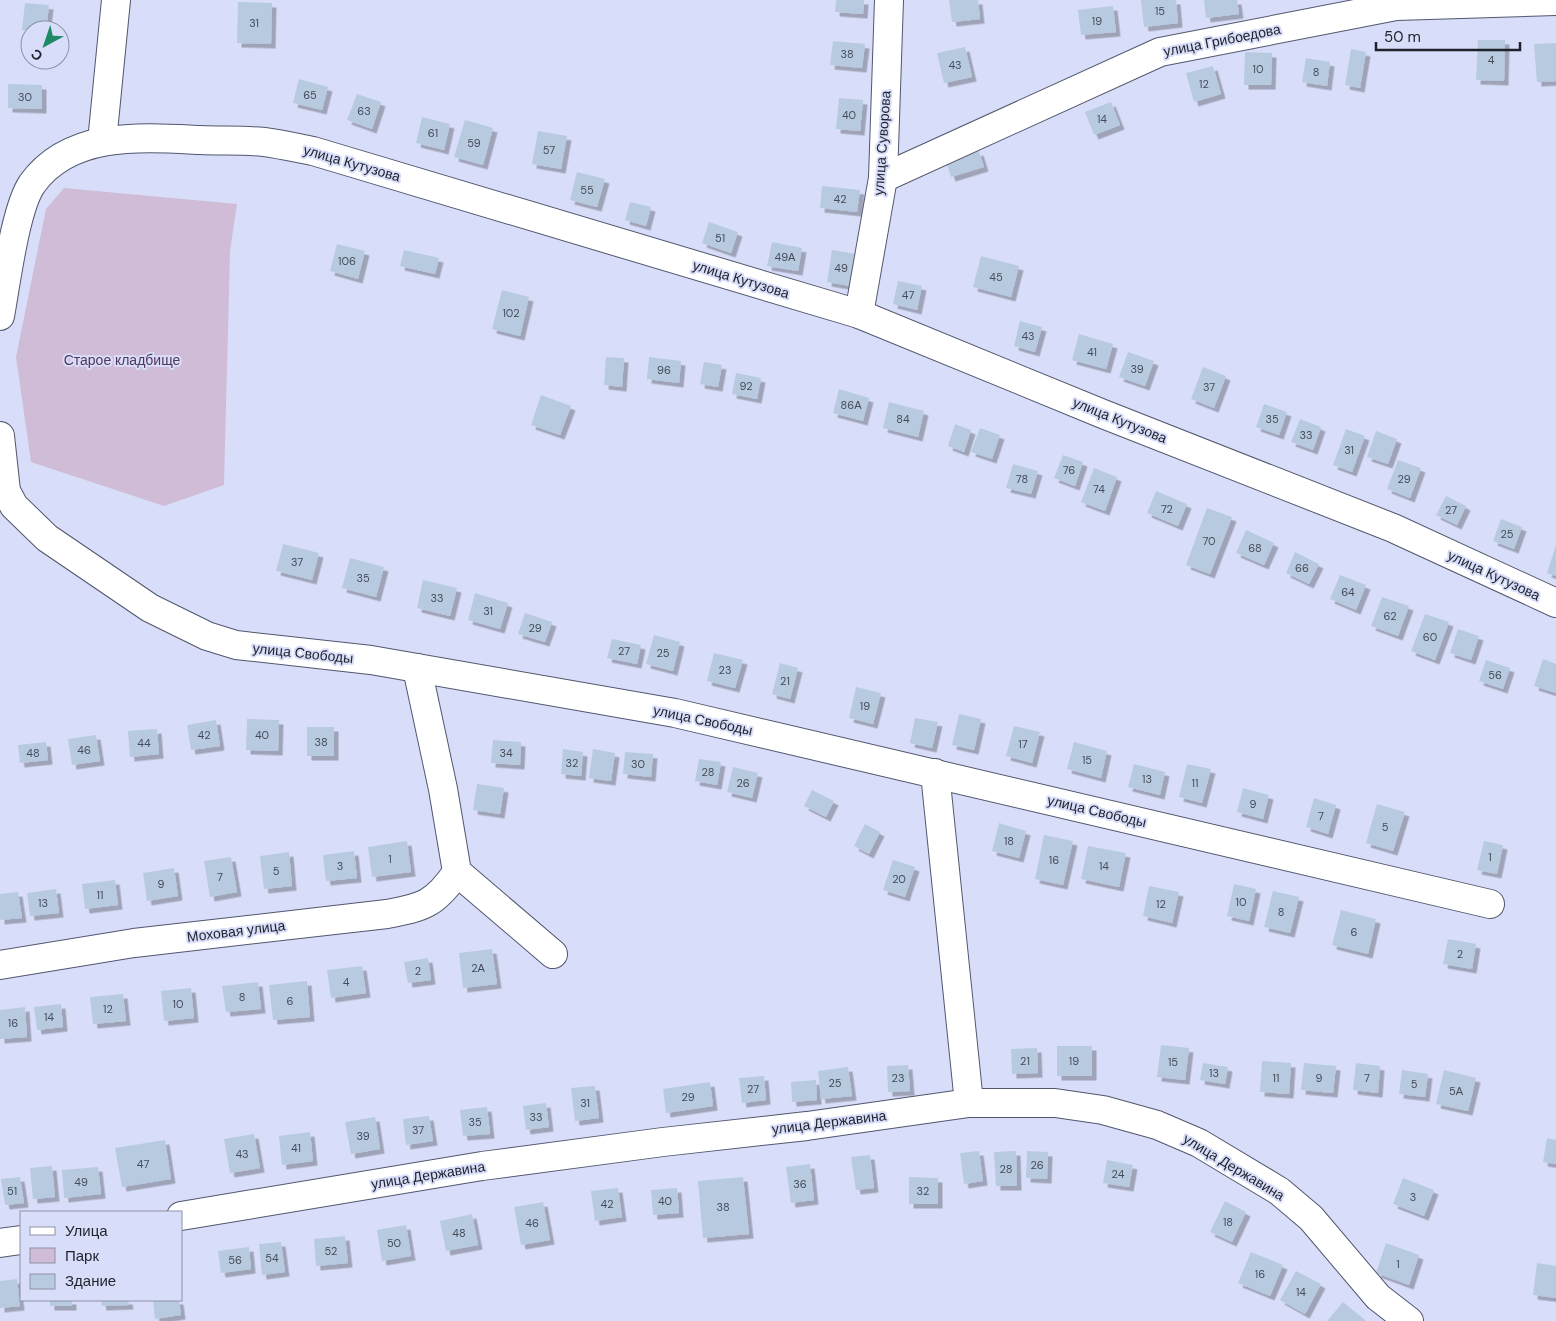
<svg xmlns="http://www.w3.org/2000/svg" width="1556" height="1321" font-family="'DM Sans',sans-serif">
	<defs>
		<filter id="shadow"><feDropShadow dx="4.5" dy="4.5" stdDeviation="0" flood-color="#0004"/></filter>
	</defs>
	<rect width="100%" height="100%" fill="#d8def9"/>
	<polygon fill="#d0bcd6" points="64,188 237,204 230,251 224,485 164,506 31,462 16,357 46,209"/>
	<g fill="#b8cae0" filter="url(#shadow)">
		<polygon points="836,0 864,0 863,14 835,12"/>
		<polygon points="949,0 978,0 980,19 952,22"/>
		<polygon points="1141,0 1176,0 1178,23 1144,27"/>
		<polygon points="1204,0 1237,0 1239,14 1206,18"/>
		<polygon points="238,2 272,3 271,44 237,43"/>
		<polygon points="25,3 49,5 46,30 22,30"/>
		<polygon points="1113,6 1116,32 1081,35 1078,10"/>
		<polygon points="1478,40 1505,40 1504,81 1476,80"/>
		<polygon points="833,41 865,44 862,68 830,65"/>
		<polygon points="1556,43 1556,81 1537,82 1534,44"/>
		<polygon points="965,47 972,77 944,83 937,53"/>
		<polygon points="1351,49 1366,52 1360,88 1345,85"/>
		<polygon points="1245,52 1272,53 1271,85 1244,85"/>
		<polygon points="1306,58 1330,62 1327,86 1302,82"/>
		<polygon points="1213,66 1221,94 1194,102 1186,73"/>
		<polygon points="299,79 328,87 322,110 293,103"/>
		<polygon points="8,84 42,85 42,109 8,108"/>
		<polygon points="357,94 381,102 372,129 347,120"/>
		<polygon points="839,98 863,100 860,131 836,129"/>
		<polygon points="1111,102 1120,125 1094,135 1085,112"/>
		<polygon points="422,117 450,124 444,150 416,143"/>
		<polygon points="465,120 493,128 483,165 454,157"/>
		<polygon points="538,131 567,136 561,169 532,164"/>
		<polygon points="979,151 984,167 951,177 946,161"/>
		<polygon points="577,172 605,179 597,207 570,200"/>
		<polygon points="822,186 860,190 857,212 820,208"/>
		<polygon points="630,202 651,207 646,226 625,220"/>
		<polygon points="709,222 738,232 731,253 702,243"/>
		<polygon points="772,242 802,248 798,271 767,266"/>
		<polygon points="337,244 365,251 358,279 330,271"/>
		<polygon points="404,250 439,258 435,274 400,266"/>
		<polygon points="832,250 856,254 850,286 827,282"/>
		<polygon points="981,256 1019,266 1011,297 973,287"/>
		<polygon points="898,281 922,286 917,310 893,304"/>
		<polygon points="502,290 529,297 520,336 492,329"/>
		<polygon points="1020,321 1042,327 1035,352 1014,346"/>
		<polygon points="1079,334 1113,344 1106,369 1072,360"/>
		<polygon points="1128,352 1154,361 1145,386 1119,377"/>
		<polygon points="606,357 624,358 622,387 604,385"/>
		<polygon points="649,357 681,361 679,383 647,379"/>
		<polygon points="704,362 722,365 718,387 700,384"/>
		<polygon points="1203,367 1226,376 1214,408 1191,399"/>
		<polygon points="736,373 761,378 757,399 732,394"/>
		<polygon points="839,389 869,398 863,421 833,413"/>
		<polygon points="541,395 571,406 560,435 531,425"/>
		<polygon points="889,402 924,411 918,437 883,428"/>
		<polygon points="1264,404 1287,412 1279,435 1256,427"/>
		<polygon points="1300,419 1321,427 1313,450 1291,442"/>
		<polygon points="955,424 971,430 964,452 948,446"/>
		<polygon points="980,428 1000,435 992,459 971,452"/>
		<polygon points="1346,429 1365,436 1352,472 1333,465"/>
		<polygon points="1376,431 1397,439 1388,464 1367,457"/>
		<polygon points="1063,455 1083,462 1075,486 1054,478"/>
		<polygon points="1398,460 1421,468 1410,498 1387,489"/>
		<polygon points="1013,464 1038,471 1031,494 1006,488"/>
		<polygon points="1094,468 1117,477 1105,511 1081,502"/>
		<polygon points="1156,491 1187,504 1178,526 1147,513"/>
		<polygon points="1446,496 1466,506 1457,525 1436,515"/>
		<polygon points="1207,508 1232,517 1210,574 1186,565"/>
		<polygon points="1501,519 1522,527 1514,549 1493,541"/>
		<polygon points="1246,530 1274,543 1264,565 1236,553"/>
		<polygon points="283,544 319,553 312,580 276,571"/>
		<polygon points="1556,545 1556,576 1547,573"/>
		<polygon points="1295,552 1319,564 1309,584 1286,573"/>
		<polygon points="350,558 384,567 376,597 342,588"/>
		<polygon points="1340,575 1366,585 1356,610 1330,599"/>
		<polygon points="423,580 457,588 450,616 417,608"/>
		<polygon points="475,593 508,603 500,629 468,620"/>
		<polygon points="1382,597 1409,606 1398,636 1371,626"/>
		<polygon points="525,613 552,622 545,642 518,634"/>
		<polygon points="1425,614 1449,622 1435,660 1411,651"/>
		<polygon points="1458,629 1479,636 1471,660 1450,653"/>
		<polygon points="654,635 680,642 673,671 646,664"/>
		<polygon points="612,639 641,645 637,664 607,658"/>
		<polygon points="714,653 743,660 735,688 707,681"/>
		<polygon points="1543,659 1556,664 1556,693 1534,686"/>
		<polygon points="1486,660 1510,668 1503,689 1479,681"/>
		<polygon points="780,663 798,668 790,699 772,694"/>
		<polygon points="856,687 881,693 873,724 849,718"/>
		<polygon points="959,714 981,719 974,750 952,745"/>
		<polygon points="915,718 938,722 932,748 910,743"/>
		<polygon points="247,719 279,720 278,751 246,750"/>
		<polygon points="216,720 220,746 191,750 187,725"/>
		<polygon points="1014,726 1040,732 1032,763 1006,756"/>
		<rect x="307" y="727" width="27" height="29"/>
		<polygon points="157,729 159,754 130,757 128,731"/>
		<polygon points="96,735 100,761 72,765 68,739"/>
		<polygon points="493,740 521,742 520,765 491,763"/>
		<polygon points="46,742 48,760 20,763 18,745"/>
		<polygon points="1074,742 1107,751 1101,778 1067,769"/>
		<polygon points="563,749 583,752 581,776 561,774"/>
		<polygon points="593,749 615,753 611,781 589,778"/>
		<polygon points="625,752 653,754 651,777 623,774"/>
		<polygon points="699,759 721,762 717,785 695,781"/>
		<polygon points="1134,764 1165,772 1160,795 1128,787"/>
		<polygon points="1187,764 1211,769 1202,803 1179,797"/>
		<polygon points="733,767 758,773 752,798 727,792"/>
		<polygon points="477,784 504,788 500,814 473,810"/>
		<polygon points="1243,788 1269,795 1263,819 1237,812"/>
		<polygon points="812,790 834,801 826,817 804,806"/>
		<polygon points="1314,798 1336,805 1328,834 1306,827"/>
		<polygon points="1377,804 1405,812 1393,851 1366,843"/>
		<polygon points="999,823 1026,831 1019,858 992,851"/>
		<polygon points="865,824 880,832 869,854 854,846"/>
		<polygon points="1044,835 1073,841 1063,885 1035,879"/>
		<polygon points="407,841 411,872 372,877 368,847"/>
		<polygon points="1484,841 1503,845 1497,874 1477,870"/>
		<polygon points="1088,846 1126,853 1119,887 1081,879"/>
		<polygon points="354,851 357,878 326,881 323,855"/>
		<polygon points="289,852 292,886 264,889 260,856"/>
		<polygon points="231,857 237,892 210,897 204,861"/>
		<polygon points="893,860 915,867 905,897 883,890"/>
		<polygon points="174,868 178,896 147,901 143,873"/>
		<polygon points="115,880 118,905 85,909 82,884"/>
		<polygon points="1234,884 1256,889 1249,921 1227,916"/>
		<polygon points="1149,886 1179,892 1172,923 1143,916"/>
		<polygon points="56,889 59,913 30,916 27,893"/>
		<polygon points="1273,891 1299,897 1290,933 1264,927"/>
		<polygon points="18,892 22,918 0,920 0,894"/>
		<polygon points="1341,910 1376,919 1368,954 1332,945"/>
		<polygon points="1448,939 1476,944 1472,969 1443,964"/>
		<polygon points="492,949 497,984 463,988 459,953"/>
		<polygon points="428,958 431,980 408,983 404,962"/>
		<polygon points="362,966 366,993 331,998 327,970"/>
		<polygon points="307,981 310,1017 273,1020 269,985"/>
		<polygon points="258,982 261,1009 226,1012 222,986"/>
		<polygon points="191,988 194,1018 164,1021 161,991"/>
		<polygon points="123,994 126,1021 93,1024 90,997"/>
		<polygon points="61,1004 63,1027 37,1030 34,1007"/>
		<polygon points="25,1007 27,1037 0,1039 0,1010"/>
		<polygon points="1161,1045 1189,1048 1185,1080 1157,1077"/>
		<rect x="1057" y="1046" width="35" height="30"/>
		<polygon points="1037,1048 1038,1073 1012,1074 1011,1049"/>
		<polygon points="1262,1061 1291,1063 1289,1094 1260,1092"/>
		<polygon points="1203,1063 1228,1067 1225,1084 1200,1080"/>
		<polygon points="1304,1063 1336,1066 1333,1093 1301,1090"/>
		<polygon points="1356,1063 1380,1066 1378,1093 1353,1090"/>
		<polygon points="908,1065 910,1091 888,1092 887,1066"/>
		<polygon points="848,1067 852,1096 821,1099 818,1071"/>
		<polygon points="1402,1070 1428,1074 1425,1097 1399,1094"/>
		<polygon points="1444,1070 1476,1078 1468,1111 1436,1104"/>
		<polygon points="764,1076 766,1100 742,1103 739,1078"/>
		<polygon points="816,1080 817,1100 792,1102 791,1082"/>
		<polygon points="710,1082 713,1106 666,1113 663,1089"/>
		<polygon points="595,1086 599,1118 575,1121 571,1088"/>
		<polygon points="546,1103 549,1127 526,1130 523,1106"/>
		<polygon points="487,1107 490,1134 463,1136 460,1110"/>
		<polygon points="429,1116 433,1141 406,1145 403,1119"/>
		<polygon points="375,1117 380,1149 351,1154 345,1122"/>
		<polygon points="310,1132 313,1161 282,1165 279,1136"/>
		<polygon points="254,1134 260,1168 230,1173 224,1139"/>
		<polygon points="1547,1138 1556,1140 1556,1164 1543,1162"/>
		<polygon points="165,1140 171,1179 122,1187 115,1148"/>
		<polygon points="979,1151 983,1181 964,1184 960,1153"/>
		<polygon points="1016,1151 1017,1186 996,1186 994,1152"/>
		<polygon points="1027,1151 1048,1152 1047,1179 1026,1178"/>
		<polygon points="870,1155 874,1188 856,1190 851,1157"/>
		<polygon points="1107,1160 1133,1165 1129,1187 1103,1183"/>
		<polygon points="810,1164 814,1200 791,1203 786,1167"/>
		<polygon points="52,1166 55,1197 33,1199 30,1168"/>
		<polygon points="98,1167 101,1194 64,1198 62,1170"/>
		<polygon points="20,1177 24,1203 5,1205 1,1179"/>
		<polygon points="743,1177 749,1234 703,1238 698,1181"/>
		<polygon points="909,1177 938,1178 938,1204 909,1204"/>
		<polygon points="1403,1178 1434,1190 1424,1216 1393,1204"/>
		<polygon points="618,1188 622,1217 595,1221 591,1191"/>
		<polygon points="677,1188 679,1213 653,1215 651,1190"/>
		<polygon points="1225,1201 1246,1212 1232,1242 1210,1232"/>
		<polygon points="543,1202 550,1240 521,1245 514,1207"/>
		<polygon points="472,1214 478,1245 446,1251 440,1221"/>
		<polygon points="406,1225 411,1256 382,1261 377,1230"/>
		<polygon points="345,1236 348,1263 316,1266 314,1239"/>
		<polygon points="281,1242 285,1272 262,1275 259,1244"/>
		<polygon points="1386,1243 1419,1255 1409,1285 1376,1273"/>
		<polygon points="249,1247 251,1269 221,1273 218,1251"/>
		<polygon points="1251,1252 1283,1265 1270,1296 1238,1283"/>
		<polygon points="1537,1263 1556,1266 1556,1298 1533,1295"/>
		<polygon points="1296,1271 1321,1284 1305,1314 1280,1300"/>
		<polygon points="17,1279 20,1306 0,1308 0,1281"/>
		<rect x="50" y="1300" width="22" height="6"/>
		<polygon points="101,1300 128,1300 129,1305 102,1306"/>
		<polygon points="153,1300 179,1300 181,1315 155,1319"/>
		<polygon points="1343,1302 1365,1320 1365,1321 1327,1321"/>
	</g>
	<g fill="none" stroke-linecap="round" stroke-linejoin="round">
		<g stroke="#51576d" stroke-width="30">
			<g id="minor">
				<polyline points="102,142 116,0"/>
				<polyline points="883,178 1160,52 1396,6 1556,1"/>
				<polyline points="859,314 883,178 889,0"/>
				<path d="M0,316c6,-32 15,-107 32,-132 38,-53 110,-47 168,-44 21,1 43,0 64,2 16,2 33,6 49,9l546,163 244,100 290,114 163,75"/>
				<polyline points="0,436 6,491 14,506 47,538 150,608 207,636 236,645 371,660 675,713 1490,904"/>
				<polyline points="417,668 443,789 457,872 553,954"/>
				<polyline points="935,773 969,1103"/>
				<path d="M0,965l134,-22 253,-29c37,-7 48,-10 70,-42"/>
				<polyline points="181,1216 482,1166 663,1142 807,1126 969,1103 1055,1103 1103,1110 1157,1125 1199,1143 1279,1191 1311,1218 1378,1297 1409,1321"/>
				<polyline points="0,1243 21,1240"/>
			</g>
		</g>
		<use href="#minor" stroke="#fff" stroke-width="28"/>
	</g>
	<g text-anchor="middle" dominant-baseline="central" stroke-width="4" stroke-linejoin="round" paint-order="stroke">
		<g font-size="11" fill="#454b58">
			<text x="1160" y="11">15</text>
			<text x="1097" y="21">19</text>
			<text x="254" y="23">31</text>
			<text x="847" y="54">38</text>
			<text x="1491" y="60">4</text>
			<text x="955" y="65">43</text>
			<text x="1258" y="69">10</text>
			<text x="1316" y="72">8</text>
			<text x="1204" y="84">12</text>
			<text x="310" y="95">65</text>
			<text x="25" y="97">30</text>
			<text x="364" y="111">63</text>
			<text x="849" y="115">40</text>
			<text x="1102" y="119">14</text>
			<text x="433" y="133">61</text>
			<text x="474" y="143">59</text>
			<text x="549" y="150">57</text>
			<text x="587" y="190">55</text>
			<text x="840" y="199">42</text>
			<text x="720" y="238">51</text>
			<text x="785" y="257">49А</text>
			<text x="347" y="261">106</text>
			<text x="841" y="268">49</text>
			<text x="996" y="277">45</text>
			<text x="908" y="295">47</text>
			<text x="511" y="313">102</text>
			<text x="1028" y="336">43</text>
			<text x="1092" y="352">41</text>
			<text x="1137" y="369">39</text>
			<text x="664" y="370">96</text>
			<text x="746" y="386">92</text>
			<text x="1209" y="387">37</text>
			<text x="851" y="405">86А</text>
			<text x="903" y="419">84</text>
			<text x="1272" y="419">35</text>
			<text x="1306" y="435">33</text>
			<text x="1349" y="450">31</text>
			<text x="1069" y="470">76</text>
			<text x="1022" y="479">78</text>
			<text x="1404" y="479">29</text>
			<text x="1099" y="489">74</text>
			<text x="1167" y="509">72</text>
			<text x="1451" y="510">27</text>
			<text x="1507" y="534">25</text>
			<text x="1209" y="541">70</text>
			<text x="1255" y="548">68</text>
			<text x="297" y="562">37</text>
			<text x="1302" y="568">66</text>
			<text x="363" y="578">35</text>
			<text x="1348" y="592">64</text>
			<text x="437" y="598">33</text>
			<text x="488" y="611">31</text>
			<text x="1390" y="616">62</text>
			<text x="535" y="628">29</text>
			<text x="1430" y="637">60</text>
			<text x="624" y="651">27</text>
			<text x="663" y="653">25</text>
			<text x="725" y="670">23</text>
			<text x="1495" y="675">56</text>
			<text x="785" y="681">21</text>
			<text x="865" y="706">19</text>
			<text x="204" y="735">42</text>
			<text x="262" y="735">40</text>
			<text x="321" y="742">38</text>
			<text x="144" y="743">44</text>
			<text x="1023" y="744">17</text>
			<text x="84" y="750">46</text>
			<text x="33" y="753">48</text>
			<text x="506" y="753">34</text>
			<text x="1087" y="760">15</text>
			<text x="572" y="763">32</text>
			<text x="638" y="764">30</text>
			<text x="708" y="772">28</text>
			<text x="1147" y="779">13</text>
			<text x="743" y="783">26</text>
			<text x="1195" y="783">11</text>
			<text x="1253" y="804">9</text>
			<text x="1321" y="816">7</text>
			<text x="1385" y="827">5</text>
			<text x="1009" y="841">18</text>
			<text x="1490" y="857">1</text>
			<text x="390" y="859">1</text>
			<text x="1054" y="860">16</text>
			<text x="340" y="866">3</text>
			<text x="1104" y="866">14</text>
			<text x="276" y="871">5</text>
			<text x="220" y="877">7</text>
			<text x="899" y="879">20</text>
			<text x="161" y="884">9</text>
			<text x="100" y="895">11</text>
			<text x="1241" y="902">10</text>
			<text x="43" y="903">13</text>
			<text x="1161" y="904">12</text>
			<text x="1281" y="912">8</text>
			<text x="1354" y="932">6</text>
			<text x="1460" y="954">2</text>
			<text x="478" y="968">2А</text>
			<text x="418" y="971">2</text>
			<text x="346" y="982">4</text>
			<text x="242" y="997">8</text>
			<text x="290" y="1001">6</text>
			<text x="178" y="1004">10</text>
			<text x="108" y="1009">12</text>
			<text x="49" y="1017">14</text>
			<text x="13" y="1023">16</text>
			<text x="1025" y="1061">21</text>
			<text x="1074" y="1061">19</text>
			<text x="1173" y="1062">15</text>
			<text x="1214" y="1073">13</text>
			<text x="898" y="1078">23</text>
			<text x="1276" y="1078">11</text>
			<text x="1319" y="1078">9</text>
			<text x="1367" y="1078">7</text>
			<text x="835" y="1083">25</text>
			<text x="1414" y="1084">5</text>
			<text x="753" y="1089">27</text>
			<text x="1456" y="1091">5А</text>
			<text x="688" y="1097">29</text>
			<text x="585" y="1103">31</text>
			<text x="536" y="1117">33</text>
			<text x="475" y="1122">35</text>
			<text x="418" y="1130">37</text>
			<text x="363" y="1136">39</text>
			<text x="296" y="1148">41</text>
			<text x="242" y="1154">43</text>
			<text x="143" y="1164">47</text>
			<text x="1037" y="1165">26</text>
			<text x="1006" y="1169">28</text>
			<text x="1118" y="1174">24</text>
			<text x="81" y="1182">49</text>
			<text x="800" y="1184">36</text>
			<text x="12" y="1191">51</text>
			<text x="923" y="1191">32</text>
			<text x="1413" y="1197">3</text>
			<text x="665" y="1201">40</text>
			<text x="607" y="1204">42</text>
			<text x="723" y="1207">38</text>
			<text x="1228" y="1222">18</text>
			<text x="532" y="1223">46</text>
			<text x="459" y="1233">48</text>
			<text x="394" y="1243">50</text>
			<text x="331" y="1251">52</text>
			<text x="272" y="1258">54</text>
			<text x="235" y="1260">56</text>
			<text x="1398" y="1264">1</text>
			<text x="1260" y="1274">16</text>
			<text x="1301" y="1292">14</text>
		</g>
		<g font-size="14" fill="#1f212b" stroke="#d8def9">
			<text transform="translate(1222 40) rotate(-11)">улица Грибоедова</text>
			<text transform="translate(882 143) rotate(-86)">улица Суворова</text>
			<text transform="translate(352 163) rotate(16)">улица Кутузова</text>
			<text transform="translate(741 279) rotate(17)">улица Кутузова</text>
			<text transform="translate(1120 420) rotate(22)">улица Кутузова</text>
			<text transform="translate(1494 575) rotate(25)">улица Кутузова</text>
			<text transform="translate(303 653) rotate(6)">улица Свободы</text>
			<text transform="translate(703 720) rotate(12)">улица Свободы</text>
			<text transform="translate(1097 811) rotate(13)">улица Свободы</text>
			<text transform="translate(236 931) rotate(-7)">Моховая улица</text>
			<text transform="translate(829 1122) rotate(-7)">улица Державина</text>
			<text transform="translate(1234 1167) rotate(31)">улица Державина</text>
			<text transform="translate(428 1175) rotate(-9)">улица Державина</text>
		</g>
		<g font-size="14" fill="#53365c" stroke="#d8def9">
			<text x="122" y="360">Старое кладбище</text>
		</g>
	</g>
	<rect x="20" y="1211" width="162" height="90" fill="#d8def9" stroke="#8e92a7"/>
	<rect x="30" y="1227" width="25" height="8" fill="#ffffff" stroke="#8e92a7"/>
	<text x="65" y="1236" font-size="15" fill="#1f212b">Улица</text>
	<rect x="30" y="1248" width="25" height="15" fill="#d0bcd6" stroke="#8e92a7"/>
	<text x="65" y="1261" font-size="15" fill="#1f212b">Парк</text>
	<rect x="30" y="1274" width="25" height="15" fill="#b8cae0" stroke="#8e92a7"/>
	<text x="65" y="1286" font-size="15" fill="#1f212b">Здание</text>
	<g transform="translate(45 45) rotate(220)"><circle r="24" fill="#d8def9" stroke="#8e92a7"/>
	<path d="M0-4L9 19L0 12L-9 19Z" fill="#1f8966"/>
	<text y="-8" font-size="14" font-weight="bold" text-anchor="middle" fill="#1f212b">С</text>
	</g>
	<path d="M1376 42v8h144v-8" fill="none" stroke="#1f212b" stroke-width="2.5"/>
	<text x="1384" y="42" font-size="15" fill="#1f212b" stroke="#d8def9" stroke-width="4" paint-order="stroke">50 m</text>
</svg>
